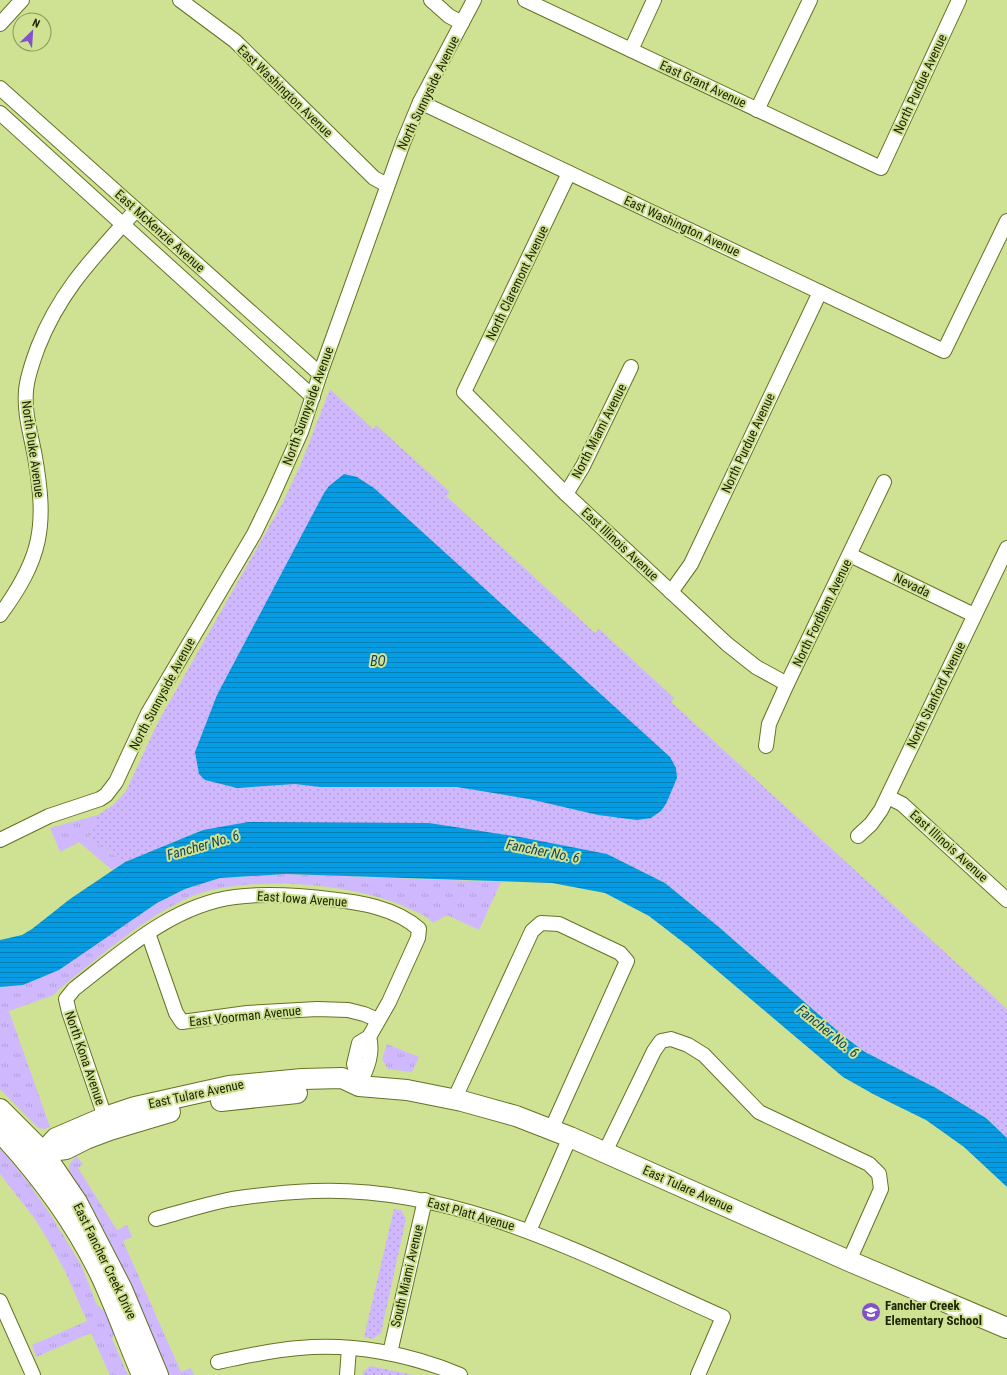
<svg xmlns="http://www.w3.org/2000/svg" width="1007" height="1375" font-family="'Roboto Condensed',sans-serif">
	<defs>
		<pattern id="grass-dots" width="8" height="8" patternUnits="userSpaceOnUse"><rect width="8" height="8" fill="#d0b8ff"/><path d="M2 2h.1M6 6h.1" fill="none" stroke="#b29ed9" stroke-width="1.8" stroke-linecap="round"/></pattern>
		<pattern id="park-tufts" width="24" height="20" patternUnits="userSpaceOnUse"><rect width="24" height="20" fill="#d0b8ff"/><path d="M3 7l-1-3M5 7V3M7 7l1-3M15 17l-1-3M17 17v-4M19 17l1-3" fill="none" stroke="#b29ed9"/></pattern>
		<pattern id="water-rules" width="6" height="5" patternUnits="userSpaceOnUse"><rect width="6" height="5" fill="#069ce3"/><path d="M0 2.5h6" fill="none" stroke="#077fb6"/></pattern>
	</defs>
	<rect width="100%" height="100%" fill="#cfe293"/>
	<g fill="url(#grass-dots)">
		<polygon points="330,389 373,429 376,425 450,492 446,496 595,633 599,629 674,698 671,702 1007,1009 1007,1138 986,1118 936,1088 865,1052 841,1034 720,928 665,883 607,854 203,830 125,862 88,838 98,815 113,805 126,791 158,722 282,504 300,466"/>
		<polygon points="394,1209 401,1210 406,1219 381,1333 373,1339 364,1337"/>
		<polygon points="370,1366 414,1375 363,1375 363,1372"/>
	</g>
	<g fill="url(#park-tufts)">
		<polygon points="98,815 88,838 125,862 112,870 79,842 60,852 50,828"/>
		<path d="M286,874l215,8 -22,48 -32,-15 -14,8c-6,-7 -14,-10 -23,-14 -54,-26 -166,-36 -222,-11 -48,22 -88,59 -129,91l-5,6 -45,16 41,116 -5,2 -7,-1 -38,-39v-102l23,-2 134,-82 28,-14 35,-11z"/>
		<polygon points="387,1044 419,1057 412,1072 388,1069 382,1059"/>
		<polygon points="0,1148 28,1182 52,1217 81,1265 97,1305 106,1313 114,1331 112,1339 128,1375 110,1375 91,1333 36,1357 32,1345 87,1321 66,1273 49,1242 35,1219 0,1174"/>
		<polygon points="76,1156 83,1164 78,1168 117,1230 127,1225 132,1237 123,1241 181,1372 191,1368 194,1375 169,1375 141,1311 69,1176 69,1165"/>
	</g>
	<g fill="url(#water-rules)">
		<polygon points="344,474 357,477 374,488 670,757 676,768 677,778 666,804 661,811 651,818 637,820 598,815 529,799 457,787 320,787 295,784 237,788 205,780 199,774 195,752 217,695 324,493 329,486"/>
		<polygon points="248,822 429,823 520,837 607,854 665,883 720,928 841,1034 865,1052 936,1088 986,1118 1007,1138 1007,1187 964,1147 926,1120 873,1094 843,1077 688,946 649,916 605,893 552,883 286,874 220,878 185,889 157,903 59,970 23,985 0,987 0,940 22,935 32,929 70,899 125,862 203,830"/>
	</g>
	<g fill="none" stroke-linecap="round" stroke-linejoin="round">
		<g stroke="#647324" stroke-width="16">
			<g id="street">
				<polyline points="180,0 235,41 374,178 387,185"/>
				<polyline points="431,0 449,16 462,23"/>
				<polyline points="525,0 881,168 959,0"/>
				<polyline points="0,24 22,0"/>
				<polyline points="631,50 654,0"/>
				<polyline points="0,88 320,374"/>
				<polyline points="420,102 944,351 1007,221"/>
				<polyline points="757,110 810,0"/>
				<polyline points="0,113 313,397"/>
				<polyline points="569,173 464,392 566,494 727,644 756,667 787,684"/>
				<polyline points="566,494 583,466 631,367"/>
				<polyline points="850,555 974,615"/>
				<polyline points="671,592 691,564 820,292"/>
				<path d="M0,615c42,-57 47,-89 35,-158 -4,-22 -11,-44 -9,-66 1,-15 7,-30 12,-44 23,-58 57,-91 98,-137"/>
				<polyline points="766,746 769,724 787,684 884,482"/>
				<polyline points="888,797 902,804 1007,900"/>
				<polyline points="858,836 871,824 881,810 1007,548"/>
				<polyline points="0,840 49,816 100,799 106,795 116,782 148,713 254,534 272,497 301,432 320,374 403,143 420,102 474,0"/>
				<polyline points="148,933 176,1013 182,1022 247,1013 317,1009 348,1010 364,1014 378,1020"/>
				<path d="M359,1086c7,-16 15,-32 10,-49"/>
				<polyline points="454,1100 532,931 541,923 559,924 620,953 627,961 551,1130"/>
				<path d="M105,1117l-36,-105 -3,-13 8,-10c48,-37 98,-84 161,-92 31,-4 63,-2 94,2 30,3 67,9 90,30l-1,9 -29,64 -20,35 -10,6 -5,21 5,22"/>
				<polyline points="605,1152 654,1051 661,1041 671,1039 688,1045 704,1055 759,1112 869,1164 879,1174 881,1189 849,1261"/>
				<path d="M156,1219c25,-7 50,-15 76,-20 27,-4 54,-7 81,-8 147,-6 279,68 410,126l-25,58"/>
				<polyline points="529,1231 570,1137"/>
				<polyline points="0,1301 33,1375"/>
				<polyline points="390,1353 425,1200"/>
				<path d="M218,1362c27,-6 54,-12 81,-14 54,-5 111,6 161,27"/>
				<polyline points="347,1375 349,1348"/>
			</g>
		</g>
		<g stroke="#647324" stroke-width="22">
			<g id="secondary">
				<polyline points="221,1101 297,1093"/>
				<polyline points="0,1109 43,1152 77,1202 122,1289 158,1375"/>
				<path d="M0,1132c40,43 76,92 101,144 15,32 27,67 41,99"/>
				<polyline points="43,1152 66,1149 86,1139 110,1130 170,1112"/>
				<polyline points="28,1163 43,1152 56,1138 105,1117 135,1107 229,1086 302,1079 342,1078 359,1086 407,1090 462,1101 516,1116 570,1137 849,1261 1007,1328"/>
			</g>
		</g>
		<use href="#street" stroke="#fff" stroke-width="14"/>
		<use href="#secondary" stroke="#fff" stroke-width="20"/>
	</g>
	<defs>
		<g id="school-disc" transform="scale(1)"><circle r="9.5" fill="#8352ca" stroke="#cfe293"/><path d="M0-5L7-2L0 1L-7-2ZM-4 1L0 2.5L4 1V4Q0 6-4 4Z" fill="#fff"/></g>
	</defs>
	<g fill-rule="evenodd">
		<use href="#school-disc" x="871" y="1312"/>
	</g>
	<g text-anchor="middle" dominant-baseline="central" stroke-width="4" stroke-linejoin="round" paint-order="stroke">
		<g font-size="13" fill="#202605" stroke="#cfe293">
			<text transform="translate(703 84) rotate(25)">East Grant Avenue</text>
			<text transform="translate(920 84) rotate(-65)">North Purdue Avenue</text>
			<text transform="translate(285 91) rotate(44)">East Washington Avenue</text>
			<text transform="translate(428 93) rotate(-64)">North Sunnyside Avenue</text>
			<text transform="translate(682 226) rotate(25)">East Washington Avenue</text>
			<text transform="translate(160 231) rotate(42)">East McKenzie Avenue</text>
			<text transform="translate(517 283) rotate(-64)">North Claremont Avenue</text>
			<text transform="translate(308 406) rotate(-70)">North Sunnyside Avenue</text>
			<text transform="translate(599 431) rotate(-63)">North Miami Avenue</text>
			<text transform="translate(748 443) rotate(-65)">North Purdue Avenue</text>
			<text transform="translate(33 449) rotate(82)">North Duke Avenue</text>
			<text transform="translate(620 544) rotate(43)">East Illinois Avenue</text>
			<text transform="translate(912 585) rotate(26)">Nevada</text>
			<text transform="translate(822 613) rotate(-64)">North Fordham Avenue</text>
			<text transform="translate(162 694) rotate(-62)">North Sunnyside Avenue</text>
			<text transform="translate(936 695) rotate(-64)">North Stanford Avenue</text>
			<text transform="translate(949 846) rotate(42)">East Illinois Avenue</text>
			<text transform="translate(302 899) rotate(4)">East Iowa Avenue</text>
			<text transform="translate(245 1016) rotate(-6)">East Voorman Avenue</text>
			<text transform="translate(85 1058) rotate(71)">North Kona Avenue</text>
			<text transform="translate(196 1094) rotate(-12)">East Tulare Avenue</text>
			<text transform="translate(688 1189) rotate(24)">East Tulare Avenue</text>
			<text transform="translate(471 1214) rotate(16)">East Platt Avenue</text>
			<text transform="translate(105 1261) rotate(64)">East Fancher Creek Drive</text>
			<text transform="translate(407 1276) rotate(-77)">South Miami Avenue</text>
		</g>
		<g font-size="13" font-weight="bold" fill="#202605" stroke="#cfe293" text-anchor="start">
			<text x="885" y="1305">Fancher Creek<tspan x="885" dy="15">Elementary School</tspan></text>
		</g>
		<g font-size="14" font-style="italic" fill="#154562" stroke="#cfe293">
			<text x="378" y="661">BO</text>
			<text transform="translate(203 845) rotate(-16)">Fancher No. 6</text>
			<text transform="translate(543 851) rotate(11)">Fancher No. 6</text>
			<text transform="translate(828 1031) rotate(39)">Fancher No. 6</text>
		</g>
	</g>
	<g transform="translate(32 32) rotate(25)"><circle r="19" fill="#cfe293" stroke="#89975a"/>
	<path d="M0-3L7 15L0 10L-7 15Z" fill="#8352ca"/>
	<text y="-6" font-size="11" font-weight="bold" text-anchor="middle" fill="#202605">N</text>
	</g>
</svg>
